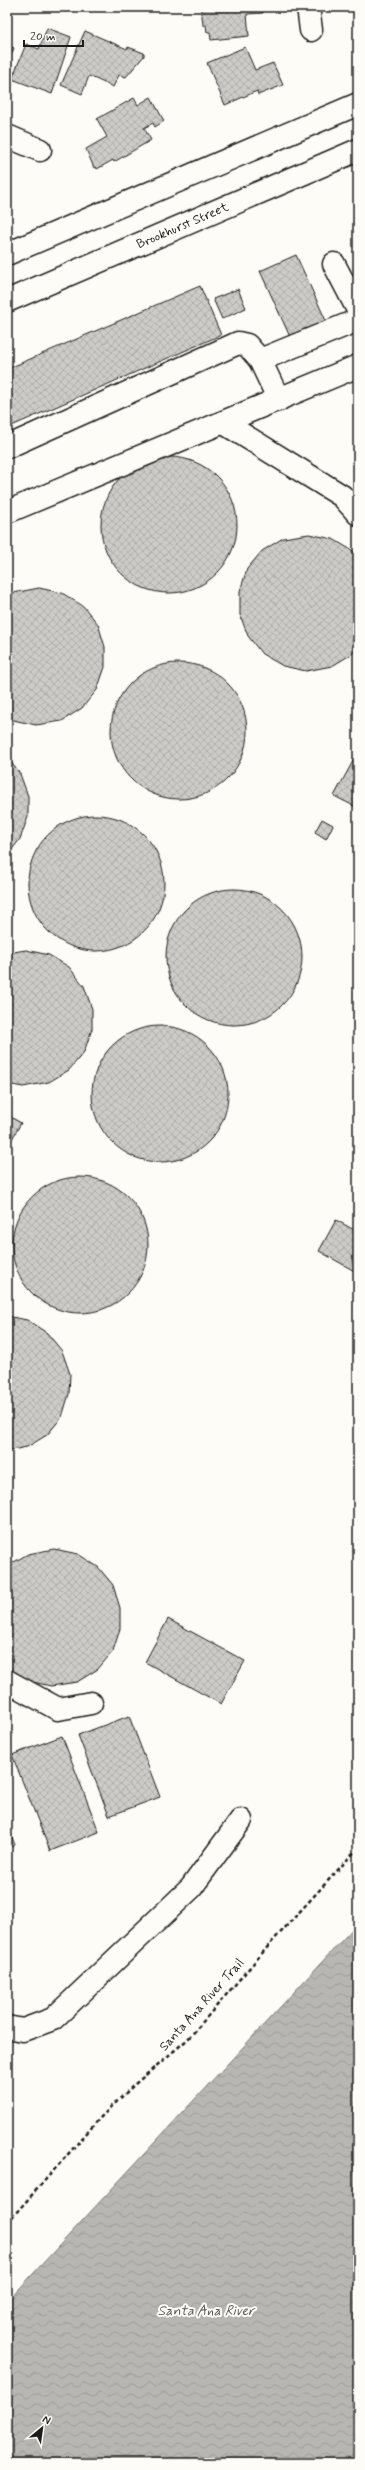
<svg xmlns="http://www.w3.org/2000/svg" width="365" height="2470" font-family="Mynerve,sans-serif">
	<defs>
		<pattern id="water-waves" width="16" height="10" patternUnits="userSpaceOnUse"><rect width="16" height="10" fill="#b7b6b2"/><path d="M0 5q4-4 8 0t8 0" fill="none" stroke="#9d9c98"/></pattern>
		<pattern id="building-cross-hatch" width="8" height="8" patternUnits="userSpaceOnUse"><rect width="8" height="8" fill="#cccbc8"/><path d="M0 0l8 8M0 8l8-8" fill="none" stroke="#afaeab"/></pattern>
	</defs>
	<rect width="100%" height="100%" fill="#fdfcf7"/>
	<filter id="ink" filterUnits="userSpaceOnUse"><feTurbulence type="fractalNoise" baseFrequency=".025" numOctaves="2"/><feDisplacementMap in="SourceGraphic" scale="8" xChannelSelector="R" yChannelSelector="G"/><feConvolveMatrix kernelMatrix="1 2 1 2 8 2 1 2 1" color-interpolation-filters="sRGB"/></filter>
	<g filter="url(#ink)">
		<polygon fill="url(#water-waves)" stroke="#797876" points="358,1923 358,2463 7,2463 7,2302"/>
		<g fill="url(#building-cross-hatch)" stroke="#1c1c1c">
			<polygon points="201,7 262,7 263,13 247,14 249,36 211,40 210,32 207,32 206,25 203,25"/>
			<polygon points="47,28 71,37 52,94 12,79 26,44 39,49"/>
			<polygon points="85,31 127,49 128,47 144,53 144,56 126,77 119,75 113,87 89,76 82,94 61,85"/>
			<polygon points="7,45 14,48 7,64"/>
			<polygon points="245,47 255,70 273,63 283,85 258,95 257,91 225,105 207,63"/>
			<polygon points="151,97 164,121 155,127 153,123 144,128 151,140 114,162 113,160 97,169 96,167 94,168 86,149 107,137 97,119 134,98 138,105"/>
			<polygon points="7,190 12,203 7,205"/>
			<polygon points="296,255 327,323 291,339 260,271"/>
			<polygon points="200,286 221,335 7,428 7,369"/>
			<polygon points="238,289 246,308 222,319 213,299"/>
			<circle cx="169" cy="525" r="68"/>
			<polygon points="309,534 333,539 353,551 358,558 358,647 352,654 332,666 306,671 283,666 262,654 248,636 240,615 240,591 247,569 262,551 283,538"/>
			<polygon points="39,588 62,593 83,606 98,624 105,647 105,667 97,690 82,708 62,721 36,725 13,720 7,717 7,596 13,593"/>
			<circle cx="179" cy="731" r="68"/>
			<polygon points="358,752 358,808 334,796"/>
			<polygon points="7,757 20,774 28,796 28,817 20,839 7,856"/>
			<circle cx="96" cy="883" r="68"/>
			<polygon points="322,819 333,825 326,839 315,832"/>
			<circle cx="234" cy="957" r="68"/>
			<polygon points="26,950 49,955 69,967 84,986 92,1009 92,1029 84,1052 69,1070 49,1082 23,1087 7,1084 7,953"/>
			<circle cx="160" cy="1094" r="68"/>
			<polygon points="7,1115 21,1123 7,1148"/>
			<circle cx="80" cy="1245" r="68"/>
			<polygon points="336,1220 358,1232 358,1273 319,1251"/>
			<polygon points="7,1316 27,1320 47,1333 62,1351 70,1374 69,1394 62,1417 47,1435 27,1447 7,1451"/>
			<polygon points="54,1549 78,1554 98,1567 113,1585 120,1608 120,1629 113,1651 98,1669 77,1682 51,1686 28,1681 7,1669 7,1566 28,1554"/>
			<polygon points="168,1619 245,1661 221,1704 145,1662"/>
			<polygon points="129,1716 160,1797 109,1816 78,1735"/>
			<polygon points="62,1736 99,1832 50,1851 12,1755"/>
			<polygon points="7,1825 15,1845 7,1848"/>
		</g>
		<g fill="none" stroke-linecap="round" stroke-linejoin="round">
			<g stroke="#1c1c1c" stroke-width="25">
				<g id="minor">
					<polyline points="308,7 311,30"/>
					<polyline points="7,136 40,150"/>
					<polyline points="334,264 358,310"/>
					<polyline points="279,400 260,360 358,320"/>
					<polyline points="224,423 342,496 358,514"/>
					<polyline points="7,447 238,343 247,345 260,360"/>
					<polyline points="7,512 358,366"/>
					<polyline points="7,1681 58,1709 91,1703"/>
					<polyline points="7,2027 23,2030 53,2019 191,1888 241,1820"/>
				</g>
			</g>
			<g stroke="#1c1c1c" stroke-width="25">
				<g id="major">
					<polyline points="7,254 358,104"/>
					<path id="s1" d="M7,301l351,-151"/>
				</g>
			</g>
			<polyline stroke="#1c1c1c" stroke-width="2.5" stroke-dasharray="4 3" stroke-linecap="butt" points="7,2223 101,2117 135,2084 188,2039 271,1943 358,1848"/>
			<use href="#minor" stroke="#fdfcf7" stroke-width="22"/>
			<use href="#major" stroke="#fdfcf7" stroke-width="22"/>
		</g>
	</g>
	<g text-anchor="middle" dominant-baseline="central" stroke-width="4" stroke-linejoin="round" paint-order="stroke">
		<g font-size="13" fill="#1c1c1c" stroke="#fdfcf7">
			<text stroke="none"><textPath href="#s1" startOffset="191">Brookhurst Street</textPath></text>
			<text transform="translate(202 2005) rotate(-48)">Santa Ana River Trail</text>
		</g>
		<g font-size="14" font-style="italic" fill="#5a5a58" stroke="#fdfcf7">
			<text x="206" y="2311">Santa Ana River</text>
		</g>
	</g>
	<rect width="365" height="2470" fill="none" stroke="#fdfcf7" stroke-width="24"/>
	<rect x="12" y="12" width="341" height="2446" fill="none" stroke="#1c1c1c" stroke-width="1.5" filter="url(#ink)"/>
	<g transform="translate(42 2428) rotate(29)" stroke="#fdfcf7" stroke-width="3" paint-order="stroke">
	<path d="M0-3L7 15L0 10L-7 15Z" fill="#1c1c1c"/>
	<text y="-6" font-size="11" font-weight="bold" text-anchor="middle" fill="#1c1c1c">N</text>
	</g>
	<path d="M24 40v6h59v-6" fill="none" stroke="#1c1c1c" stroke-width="2"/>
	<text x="30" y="40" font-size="12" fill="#1c1c1c" stroke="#fdfcf7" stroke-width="3" paint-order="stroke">20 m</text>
</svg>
